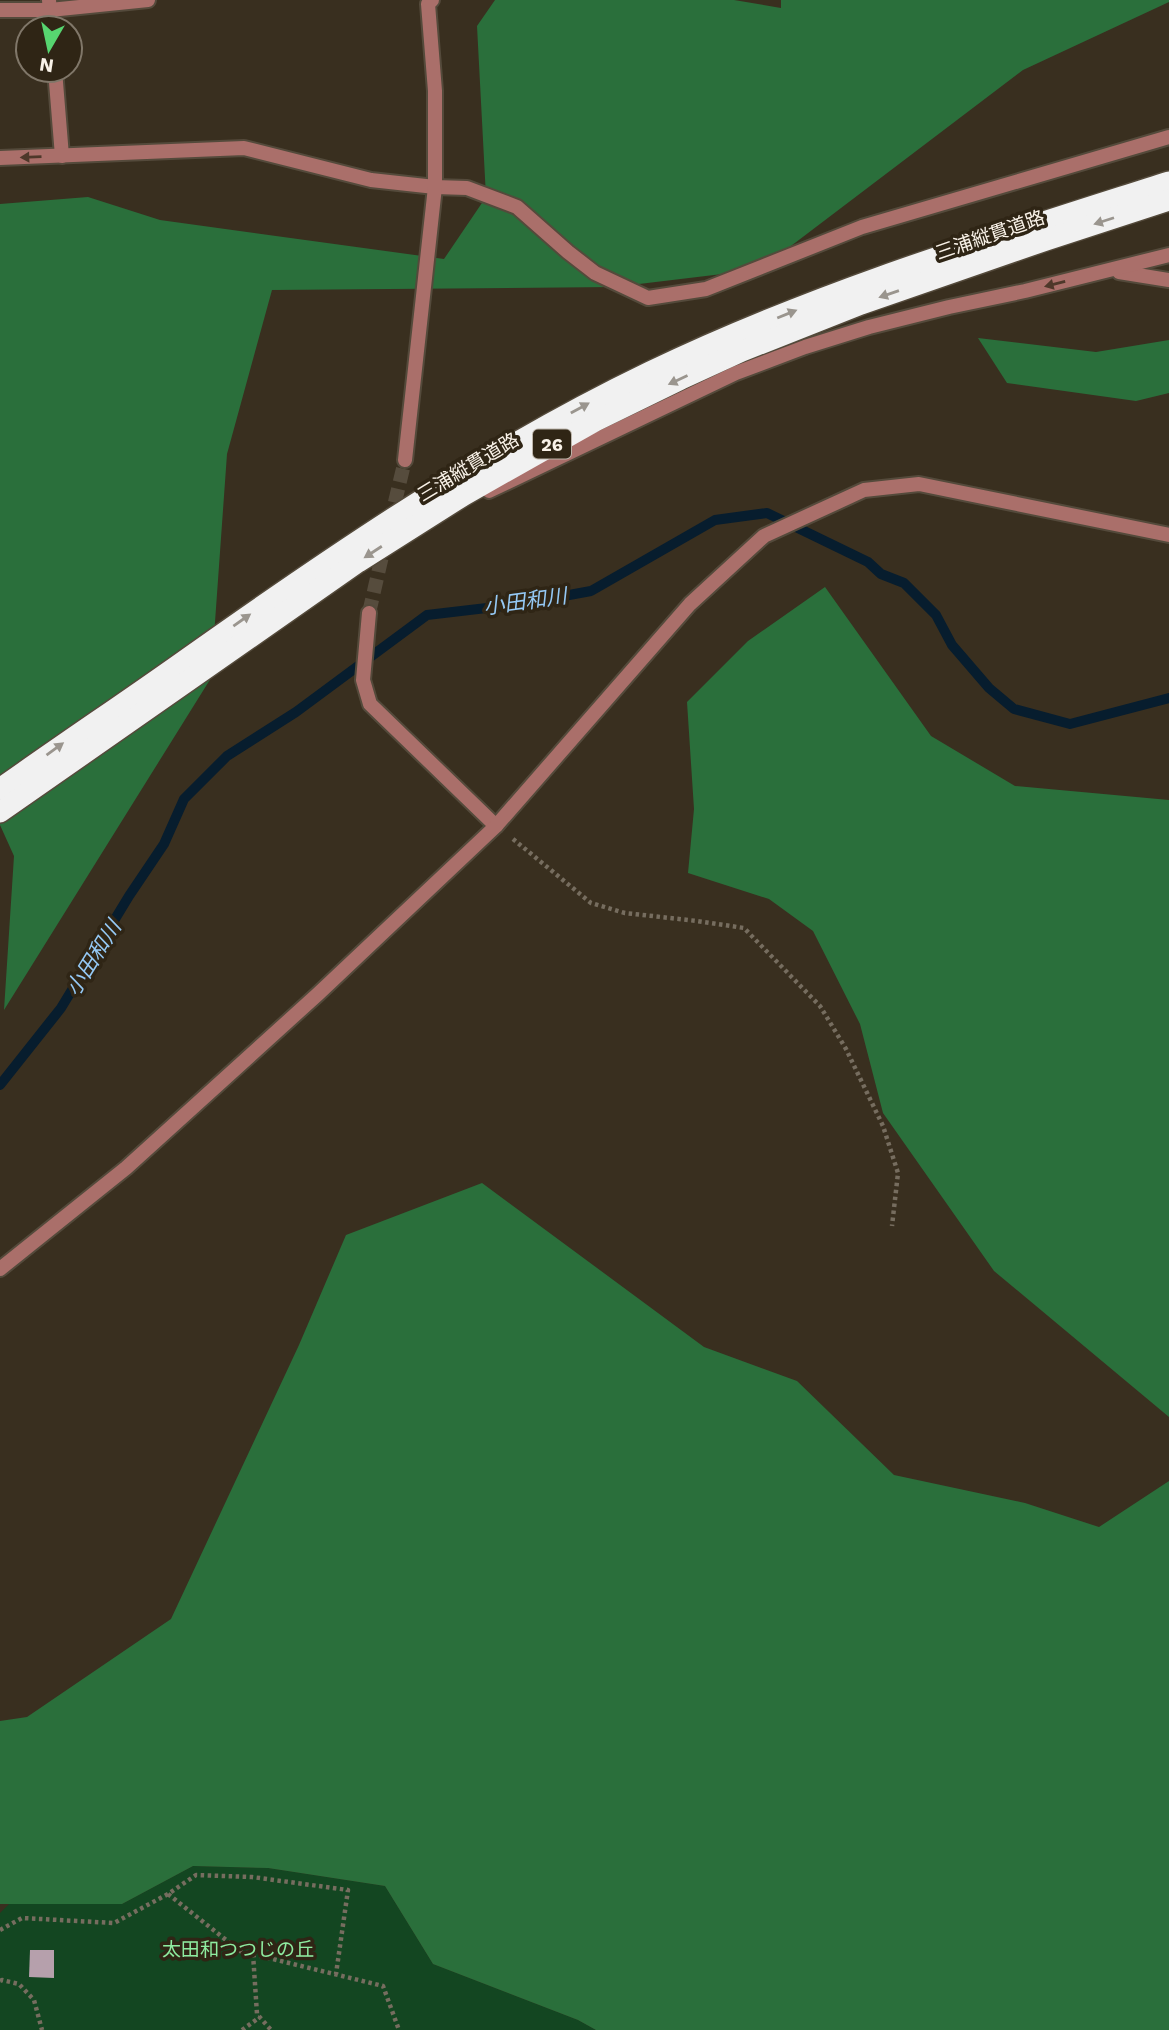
<svg xmlns="http://www.w3.org/2000/svg" width="1169" height="2030" font-family="'Work Sans','Noto Sans JP',sans-serif">
	<rect width="100%" height="100%" fill="#392f1f"/>
	<polygon fill="#134621" points="193,1866 268,1868 385,1886 433,1964 578,2020 596,2030 0,2030 0,1913 9,1904 122,1904"/>
	<g fill="#2a6f3b">
		<polygon points="495,0 734,0 781,8 781,0 1169,0 1169,2 1023,70 787,249 764,269 614,287 272,290 227,454 211,678 4,1010 14,856 0,825 0,204 88,197 160,220 444,259 486,197 477,26"/>
		<polygon points="978,338 1096,352 1169,340 1169,393 1136,401 1007,383"/>
		<polygon points="825,587 931,736 1015,786 1169,800 1169,1417 994,1271 883,1113 860,1024 813,931 769,899 688,873 694,809 687,702 748,641"/>
		<polygon points="482,1183 704,1347 797,1381 894,1475 1025,1503 1099,1527 1169,1481 1169,2030 596,2030 578,2020 433,1964 385,1886 268,1868 193,1866 122,1904 0,1904 0,1721 27,1717 171,1619 299,1345 346,1235"/>
	</g>
	<g fill="none" stroke-linecap="round" stroke-linejoin="round">
		<polyline stroke="#071d2e" stroke-width="10" points="0,1085 61,1008 129,896 164,844 184,799 227,756 296,712 427,615 520,604 591,591 715,520 767,513 868,562 881,574 904,583 936,615 952,645 989,688 1014,709 1070,724 1169,698"/>
	</g>
	<polygon fill="#b6a0ac" points="30,1950 54,1950 54,1978 29,1977"/>
	<g fill="none" stroke-linecap="round" stroke-linejoin="round">
		<g stroke="#564c3d" stroke-width="14" stroke-dasharray="14 7" stroke-linecap="butt">
			<polyline points="390,523 405,460"/>
			<polyline points="369,613 385,543"/>
		</g>
		<g stroke="#544a3b" stroke-width="18">
			<g id="service">
				<polyline points="1119,272 1169,280"/>
				<polyline points="489,491 736,373 805,347 869,327 949,307 1025,291 1169,255"/>
			</g>
		</g>
		<g stroke="#544a3b" stroke-width="18">
			<g id="minor">
				<polyline points="49,0 51,28"/>
				<polyline points="0,10 50,10 148,0"/>
				<polyline points="55,70 62,156"/>
				<polyline points="0,158 244,148 371,180 435,187 467,188 517,207 568,252 595,273 648,298 706,289 862,227 1169,137"/>
				<polyline points="405,460 435,187 435,91 428,4 432,0"/>
				<polyline points="369,613 363,680 370,704 496,826"/>
			</g>
		</g>
		<g stroke="#544a3b" stroke-width="18">
			<polyline id="tertiary" points="0,1269 126,1168 318,994 496,826 690,604 764,536 864,490 919,484 1169,535"/>
		</g>
		<g stroke="#544a3b" stroke-width="24">
			<g id="motorway">
				<path d="M0,789c63,-45 128,-88 191,-133 147,-104 297,-206 459,-284 166,-80 344,-134 519,-190"/>
				<polyline points="0,812 358,562 464,495 595,421 681,379 742,351 861,304 1046,240 1169,200"/>
			</g>
		</g>
		<g stroke="#766d5f" stroke-width="4.5" stroke-dasharray="3.5 3.5" stroke-linecap="butt">
			<polyline points="513,839 591,903 625,913 697,921 744,928 820,1006 846,1049 883,1126 898,1173 892,1226"/>
			<polyline points="168,1894 240,1951 383,1986 399,2030"/>
			<polyline points="0,1930 22,1918 114,1923 168,1894 196,1875 252,1877 348,1890 336,1974"/>
			<polyline points="253,1954 257,2014 271,2030"/>
			<polyline points="0,1981 2,1980 19,1984 34,2000 42,2030"/>
			<polyline points="242,2030 260,2017"/>
		</g>
		<use href="#service" stroke="#aa6f6a" stroke-width="14"/>
		<use href="#minor" stroke="#aa6f6a" stroke-width="14"/>
		<use href="#tertiary" stroke="#aa6f6a" stroke-width="14"/>
		<use href="#motorway" stroke="#f1f1f1" stroke-width="21"/>
	</g>
	<defs><path id="oneway-solid" d="M-6-.8H1V-3.2L6.5 0L1 3.2V.8H-6Z" transform="scale(1.75)"/></defs>
	<g fill="#4e382a">
		<use href="#oneway-solid" transform="translate(31 157) rotate(178)"/>
		<use href="#oneway-solid" transform="translate(1055 284) rotate(166)"/>
	</g>
	<g fill="#9a958e">
		<use href="#oneway-solid" transform="translate(1104 221) rotate(162)"/>
		<use href="#oneway-solid" transform="translate(889 294) rotate(161)"/>
		<use href="#oneway-solid" transform="translate(787 314) rotate(-22)"/>
		<use href="#oneway-solid" transform="translate(678 380) rotate(155)"/>
		<use href="#oneway-solid" transform="translate(580 408) rotate(-29)"/>
		<use href="#oneway-solid" transform="translate(373 552) rotate(147)"/>
		<use href="#oneway-solid" transform="translate(242 620) rotate(-35)"/>
		<use href="#oneway-solid" transform="translate(55 749) rotate(-36)"/>
	</g>
	<g text-anchor="middle" dominant-baseline="central" stroke-width="7" stroke-linejoin="round" paint-order="stroke">
		<rect fill="#2f2515" stroke="#bcb4a9" stroke-width="2" x="533" y="429.5" width="38" height="29" rx="5"/>
		<g font-size="18" font-weight="bold" fill="#f9f2e8">
			<text x="552" y="444">26</text>
		</g>
		<g font-size="19" fill="#f9f2e8" stroke="#2f2515">
			<text transform="translate(990 235) rotate(-19)">三浦縦貫道路</text>
			<text transform="translate(468 467) rotate(-31)">三浦縦貫道路</text>
		</g>
		<g font-size="19" fill="#8eeca0" stroke="#2f2515">
			<text x="238" y="1949">太田和つつじの丘</text>
		</g>
		<g font-size="21" font-style="italic" fill="#95c9f5" stroke="#2f2515">
			<text transform="translate(525 601) rotate(-8)">小田和川</text>
			<text transform="translate(93 958) rotate(-58)">小田和川</text>
		</g>
	</g>
	<g transform="translate(49 49) rotate(189)"><circle r="33" fill="#2f2515" stroke="#807769" stroke-width="2"/>
	<path d="M0-5L12 26L0 18L-12 26Z" fill="#57d570"/>
	<text y="-10" font-size="19" font-weight="bold" text-anchor="middle" fill="#f9f2e8">N</text>
	</g>
</svg>
